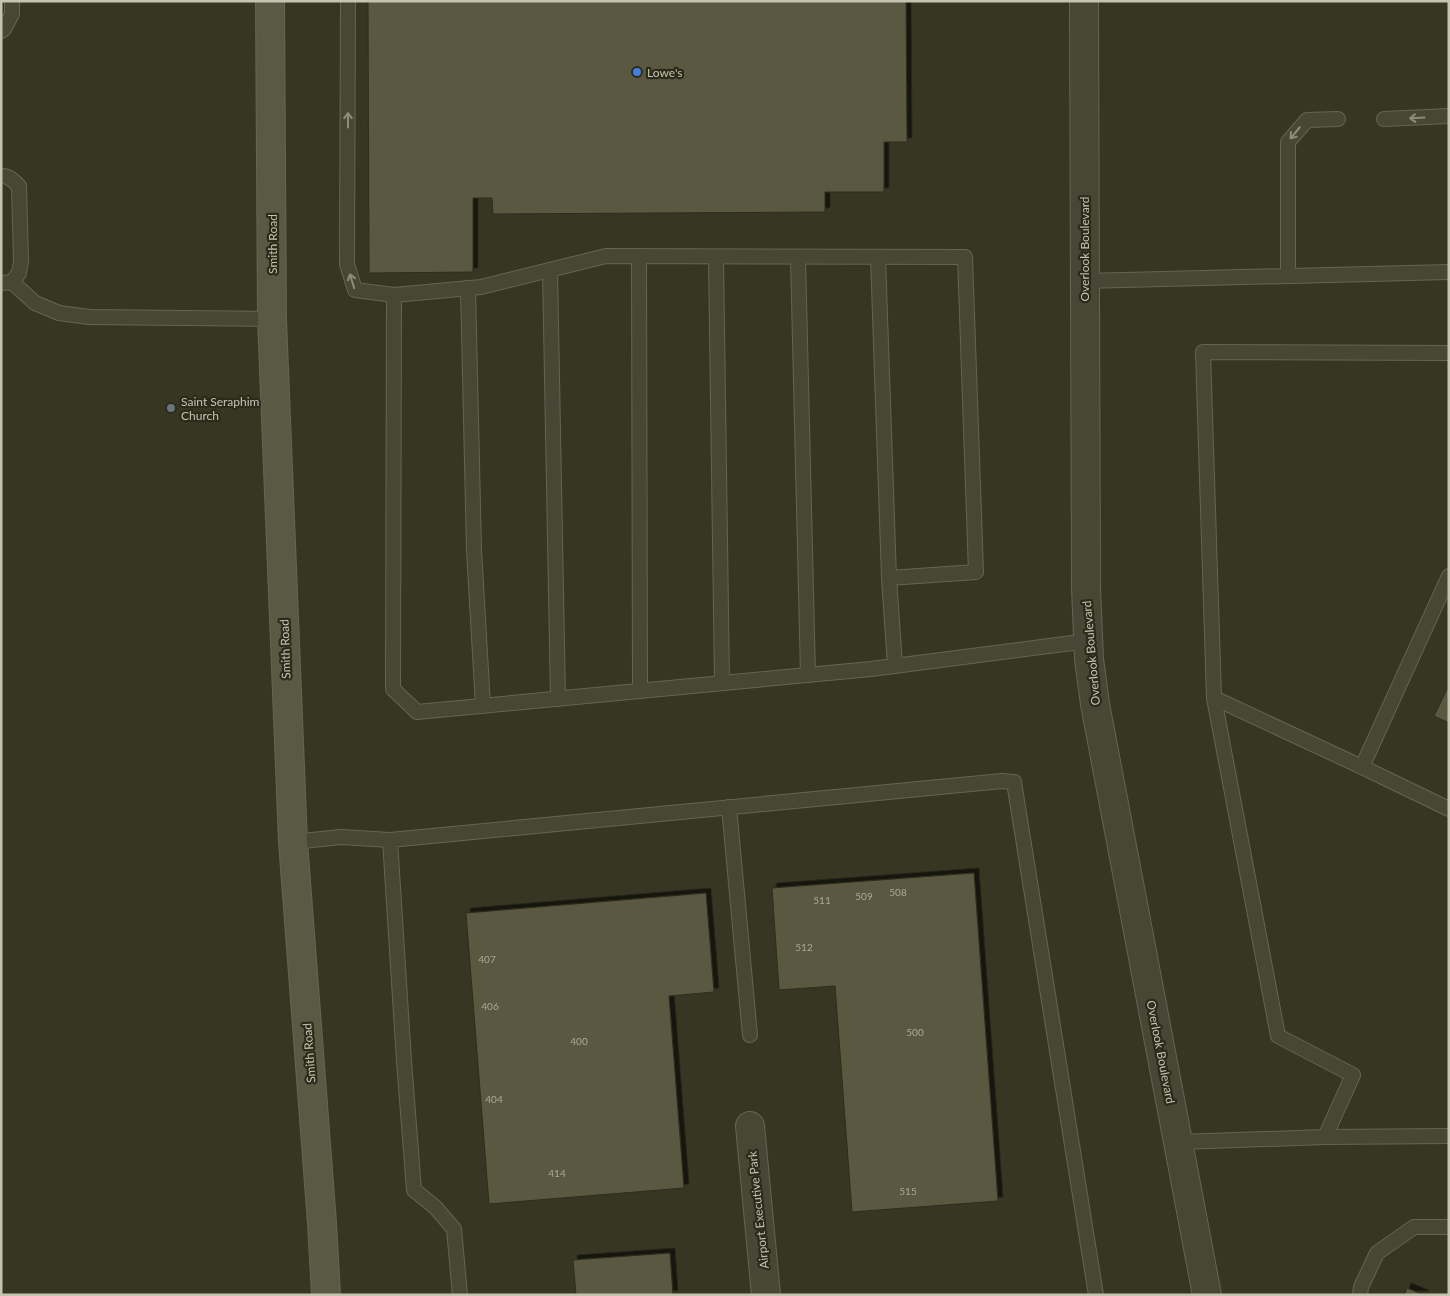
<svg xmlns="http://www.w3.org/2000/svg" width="1450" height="1296" font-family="Lato,sans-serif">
	<defs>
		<filter id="shadow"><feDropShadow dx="4.5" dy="-4.5" stdDeviation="0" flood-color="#0009"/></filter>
	</defs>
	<rect width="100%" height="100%" fill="#373623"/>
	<g fill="#5a5841" stroke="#2e2d1d" filter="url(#shadow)">
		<polygon points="368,1 906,1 907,142 884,142 884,192 825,192 825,212 493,214 492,198 473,198 473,272 369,273"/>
		<polygon points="1449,685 1449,723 1434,716"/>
		<polygon points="974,873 998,1201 852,1212 835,986 779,990 772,888"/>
		<polygon points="706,893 714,992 669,996 684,1188 489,1204 466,913"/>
		<polygon points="670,1253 673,1295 576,1295 573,1260"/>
		<polygon points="1407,1288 1424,1295 1404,1295"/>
	</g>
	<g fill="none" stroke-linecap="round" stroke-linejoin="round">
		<g stroke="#656554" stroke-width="16">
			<g id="lane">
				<polyline points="348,1 347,264 355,290 394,295"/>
				<polyline points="1,31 4,29 12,14 12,1"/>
				<polyline points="1384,119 1449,116"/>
				<path d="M1,176c7,-1 13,5 18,10l2,75 -2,12 -7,9"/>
				<polyline points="639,256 640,691"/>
				<polyline points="716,257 722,683"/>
				<polyline points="798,257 808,675"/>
				<polyline points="878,257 889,578"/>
				<polyline points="550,270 558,699"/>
				<polyline points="1288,276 1288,142 1307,120 1338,119"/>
				<polyline points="1084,281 1449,272"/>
				<polyline points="1,283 12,282 35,303 59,313 89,317 272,319"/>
				<polyline points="468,288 474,550 483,706"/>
				<polyline points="1449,353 1203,352 1214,698 1362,767 1449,576"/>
				<polyline points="895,666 889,578 976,572 965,257 606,256 481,287 394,295 393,689 417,712 871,669 1088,641"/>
				<polyline points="1214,698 1278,1036 1353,1075 1325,1137"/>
				<polyline points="1362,767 1449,809"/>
				<polyline points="729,807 750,1035"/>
				<polyline points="293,842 341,837 390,840"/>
				<polyline points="1179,1142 1325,1137 1449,1136"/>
				<polyline points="460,1295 454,1229 435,1207 414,1190 404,1061 390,840 1002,781 1014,782 1096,1295"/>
				<polyline points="1360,1295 1361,1287 1377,1253 1414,1227 1449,1227"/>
			</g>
		</g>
		<g stroke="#656554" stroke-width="30">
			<g id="street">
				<polyline points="1084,1 1086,588 1089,659 1095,704 1207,1295"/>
				<polyline points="750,1126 766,1295"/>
			</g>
		</g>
		<g stroke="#656554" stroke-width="30">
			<polyline id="secondary" points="270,1 272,319 293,842 322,1223 326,1295"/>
		</g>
		<use href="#lane" stroke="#484736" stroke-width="14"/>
		<use href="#street" stroke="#484736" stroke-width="28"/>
		<use href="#secondary" stroke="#5a5a44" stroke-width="28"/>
	</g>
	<defs><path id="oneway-shaft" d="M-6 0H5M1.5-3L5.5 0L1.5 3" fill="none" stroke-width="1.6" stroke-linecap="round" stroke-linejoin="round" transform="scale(1.25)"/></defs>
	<g stroke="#8c8c7a">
		<use href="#oneway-shaft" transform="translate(1417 118) rotate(177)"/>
		<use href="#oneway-shaft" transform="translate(348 120) rotate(-90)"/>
		<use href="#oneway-shaft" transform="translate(1295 133) rotate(130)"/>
		<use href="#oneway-shaft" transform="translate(352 281) rotate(-107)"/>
	</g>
	<circle fill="#3f7fe0" stroke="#2c2b1b" stroke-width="2" cx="637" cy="72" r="5"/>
	<circle fill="#6b7280" stroke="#2c2b1b" stroke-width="2" cx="171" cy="408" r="5"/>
	<g text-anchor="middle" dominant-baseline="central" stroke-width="4.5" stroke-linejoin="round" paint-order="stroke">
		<g font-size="10" fill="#aaa995">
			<text x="898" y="892">508</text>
			<text x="864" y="896">509</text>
			<text x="822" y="900">511</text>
			<text x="804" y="947">512</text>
			<text x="487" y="959">407</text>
			<text x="490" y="1006">406</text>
			<text x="915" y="1032">500</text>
			<text x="579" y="1041">400</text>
			<text x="494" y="1099">404</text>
			<text x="557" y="1173">414</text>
			<text x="908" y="1191">515</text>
		</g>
		<g font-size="12" fill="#c4c4b1" stroke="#2c2b1b" text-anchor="start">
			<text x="647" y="72">Lowe's</text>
			<text x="181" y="401">Saint Seraphim<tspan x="181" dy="14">Church</tspan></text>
		</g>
		<g font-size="12" fill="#c4c4b1" stroke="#2c2b1b">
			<text transform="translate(272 244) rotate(-90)">Smith Road</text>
			<text transform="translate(1084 249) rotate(-90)">Overlook Boulevard</text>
			<text transform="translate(285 649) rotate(-92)">Smith Road</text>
			<text transform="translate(1091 653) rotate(-95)">Overlook Boulevard</text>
			<text transform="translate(1161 1052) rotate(79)">Overlook Boulevard</text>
			<text transform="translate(309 1053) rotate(-94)">Smith Road</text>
			<text transform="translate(758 1210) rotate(-96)">Airport Executive Park</text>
		</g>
	</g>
	<rect width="1450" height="1296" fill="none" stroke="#c4c4b1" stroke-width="5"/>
</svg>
